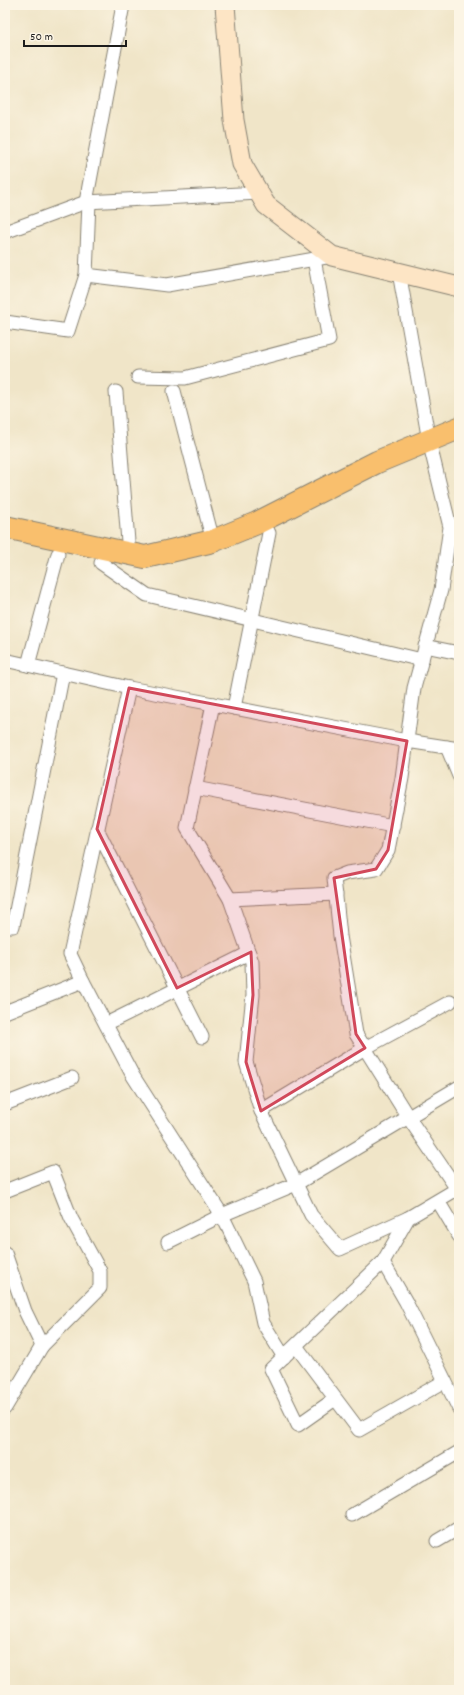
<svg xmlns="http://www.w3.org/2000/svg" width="464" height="1695" font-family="Dekko,sans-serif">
	<rect width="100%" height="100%" fill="#fcf5e5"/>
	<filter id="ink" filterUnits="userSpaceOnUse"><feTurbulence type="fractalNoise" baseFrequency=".025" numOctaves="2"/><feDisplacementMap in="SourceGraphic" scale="8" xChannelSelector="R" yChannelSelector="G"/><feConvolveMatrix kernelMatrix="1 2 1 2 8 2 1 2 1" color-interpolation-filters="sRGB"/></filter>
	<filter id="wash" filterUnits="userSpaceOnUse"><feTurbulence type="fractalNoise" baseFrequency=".012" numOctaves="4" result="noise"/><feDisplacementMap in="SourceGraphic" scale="16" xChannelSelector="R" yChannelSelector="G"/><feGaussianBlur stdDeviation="0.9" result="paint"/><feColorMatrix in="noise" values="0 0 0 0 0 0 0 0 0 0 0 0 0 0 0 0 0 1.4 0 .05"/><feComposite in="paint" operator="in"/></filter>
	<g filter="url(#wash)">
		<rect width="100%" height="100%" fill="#f0e5c8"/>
	</g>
	<g filter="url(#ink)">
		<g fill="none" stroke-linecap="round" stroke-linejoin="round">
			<g stroke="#868072" stroke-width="15">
				<g id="street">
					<polyline points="86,202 123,5"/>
					<polyline points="89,202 86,275 167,285 332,256"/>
					<polyline points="5,232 86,202 259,193"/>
					<polyline points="399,272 429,441 450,527 441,590 414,688 402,778 388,850 376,869 347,873 334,878 340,936 356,1034 408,1117 457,1189 459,1188"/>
					<polyline points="5,322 68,331 86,275"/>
					<polyline points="138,377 185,378 329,340 314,259"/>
					<polyline points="174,391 213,541"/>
					<polyline points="116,392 129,554"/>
					<polyline points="101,563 147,595 422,660"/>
					<polyline points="425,646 459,653"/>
					<polyline points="5,660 129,688 407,741 459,749"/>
					<polyline points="28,665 58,554"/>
					<polyline points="129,688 70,954 83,981 133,1076 222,1215 254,1281 263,1323 284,1357"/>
					<polyline points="213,704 187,828 230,899 336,894"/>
					<polyline points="234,708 269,533"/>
					<polyline points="447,747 459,776"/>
					<polyline points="195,788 393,826"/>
					<polyline points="97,829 202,1037"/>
					<polyline points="230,899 252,962 253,995 246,1062 261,1111 311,1215 340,1249 408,1218"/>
					<polyline points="5,926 13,926 63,673"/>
					<polyline points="5,1012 83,981"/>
					<polyline points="106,1024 249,953"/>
					<polyline points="5,1104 72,1078"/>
					<polyline points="261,1111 365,1048 450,1002"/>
					<polyline points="5,1191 53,1172 71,1218 100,1271 100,1288 42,1346"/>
					<polyline points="438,1201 459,1236"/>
					<polyline points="168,1242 222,1215 296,1184 459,1087"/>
					<polyline points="5,1253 25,1311 42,1346 5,1408"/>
					<polyline points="383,1262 406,1302 459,1409"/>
					<polyline points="296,1346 359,1430 445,1381"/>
					<polyline points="335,1399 298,1425 271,1369 383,1262 408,1218 457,1189"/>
					<polyline points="352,1515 459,1452"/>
					<polyline points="437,1541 459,1528"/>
				</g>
			</g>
			<g stroke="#868072" stroke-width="21">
				<polyline id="secondary" points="225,5 234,120 242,164 266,205 332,256 459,287"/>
			</g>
			<g stroke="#868072" stroke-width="24">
				<polyline id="highway" points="5,527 145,557 213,541 257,523 377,462 459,428"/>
			</g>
			<use href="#street" stroke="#fff" stroke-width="13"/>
			<use href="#secondary" stroke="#fde5c5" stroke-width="19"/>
			<use href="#highway" stroke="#f9bf6d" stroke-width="22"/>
		</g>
	</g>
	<path fill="#d1495b" fill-opacity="0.2" stroke="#d1495b" stroke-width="3" stroke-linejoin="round" d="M129,688l278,53 -19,109 -12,19 -42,9 22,156 9,14 -104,63 -15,-49 7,-67 -2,-43 -74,36 -80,-159z"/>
	<rect width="464" height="1695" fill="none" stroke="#fcf5e5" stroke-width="20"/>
	<path d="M24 40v6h102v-6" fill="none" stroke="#1c1c1c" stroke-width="2"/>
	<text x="30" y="40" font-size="12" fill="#1c1c1c" stroke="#fcf5e5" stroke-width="3" paint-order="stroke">50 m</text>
</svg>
